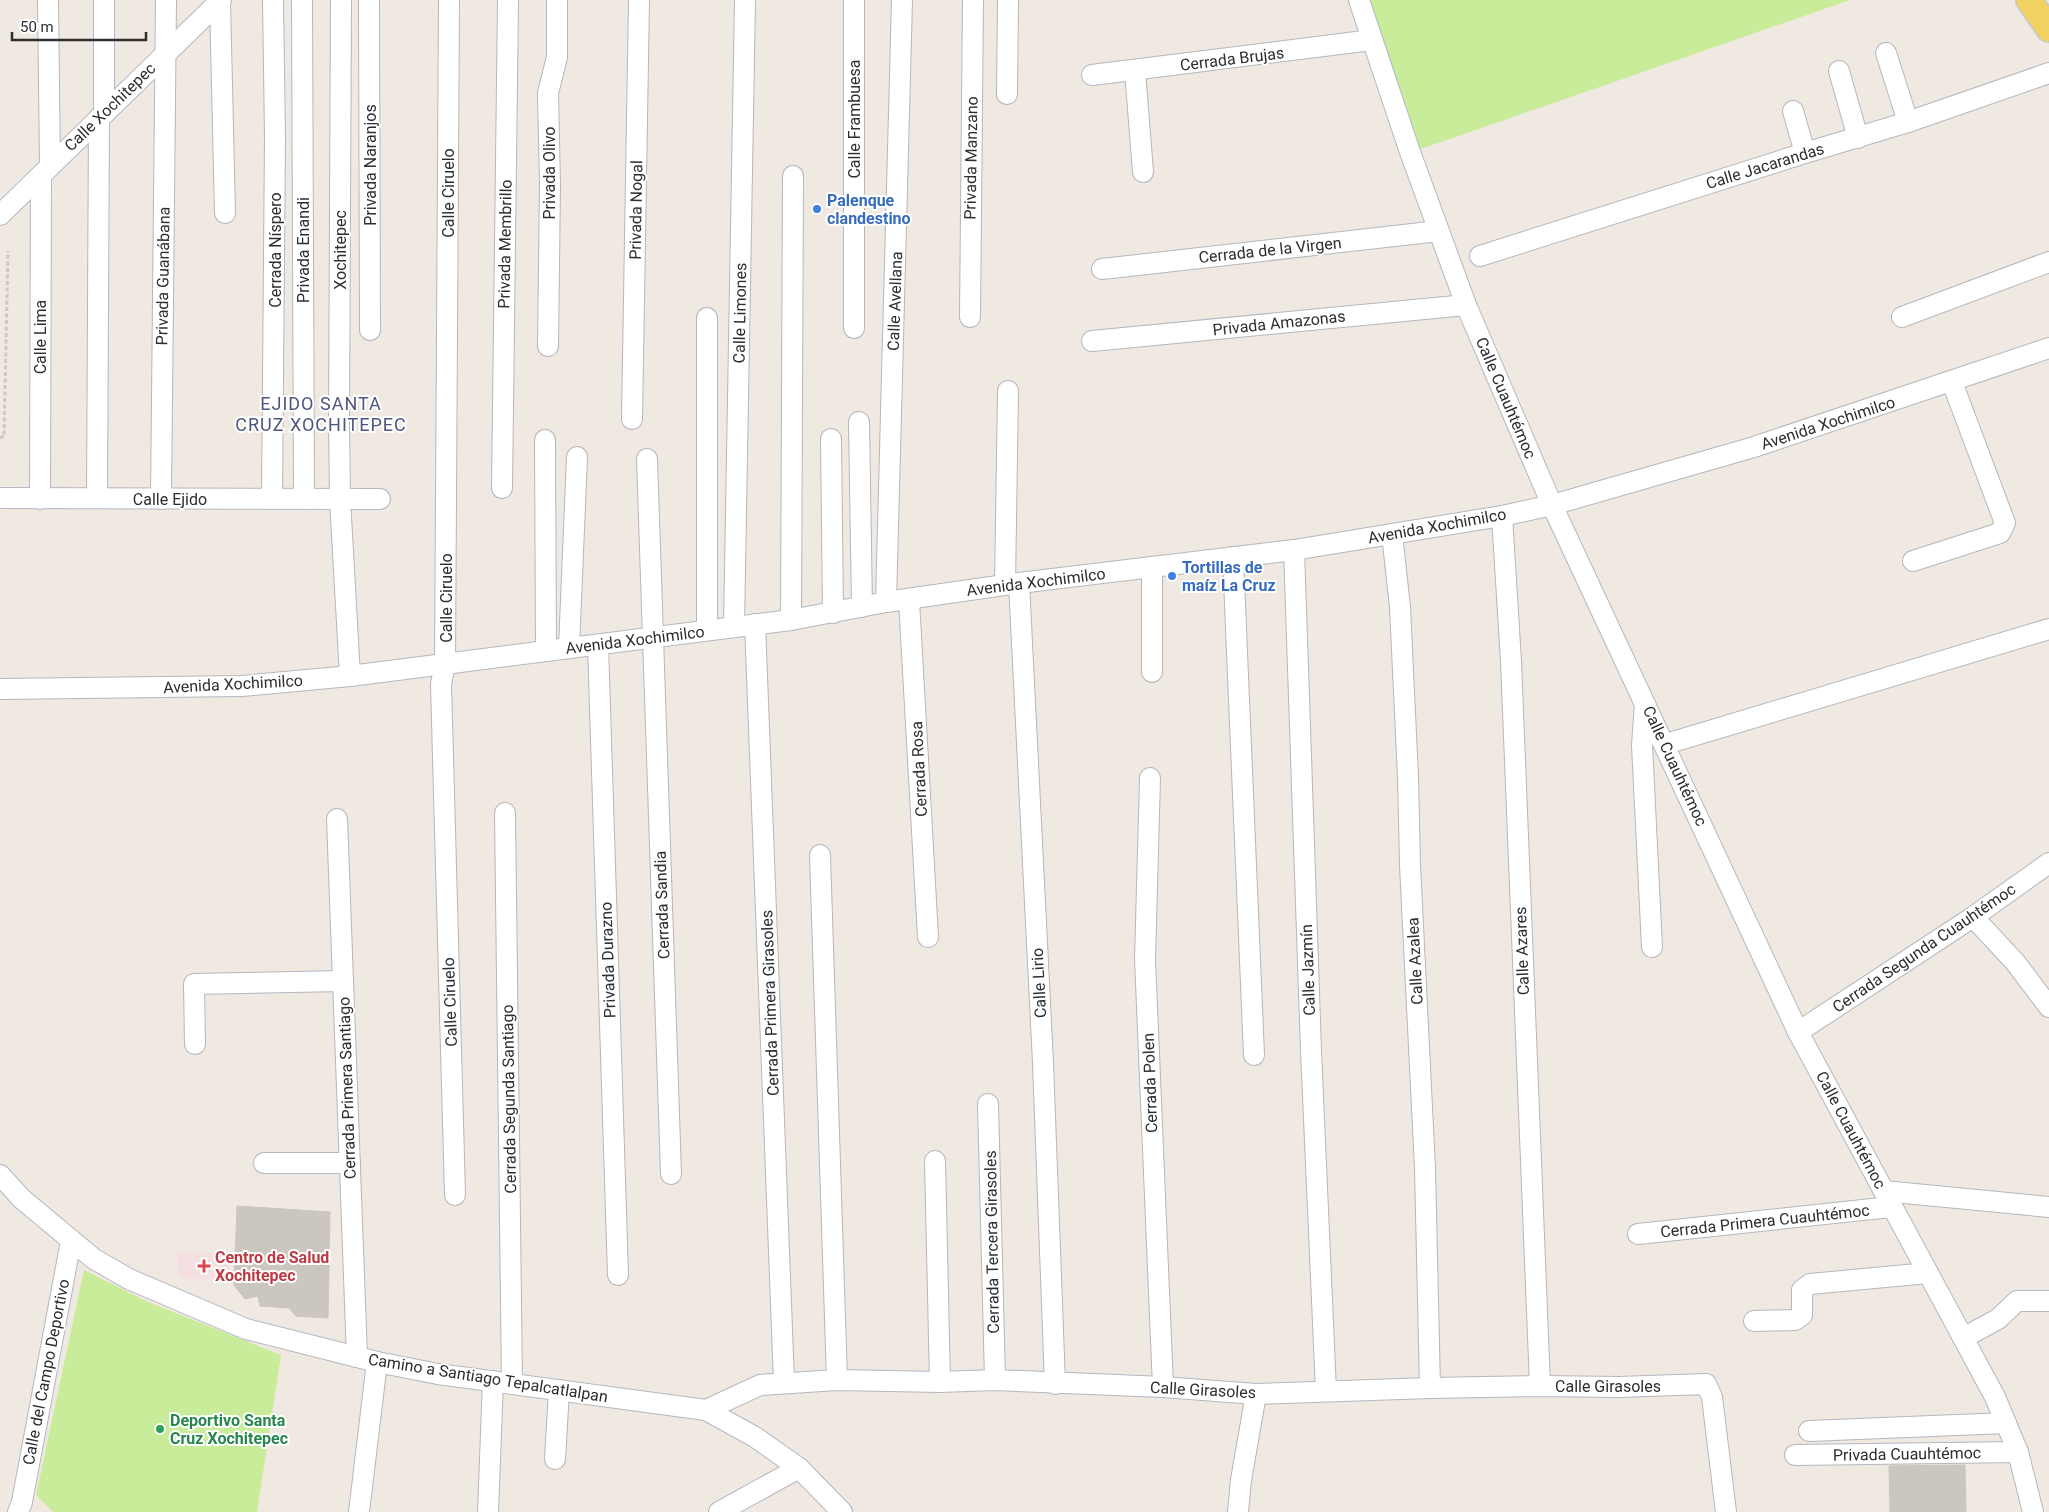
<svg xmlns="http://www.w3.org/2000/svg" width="2049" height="1512" font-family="Roboto,sans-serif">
	<rect width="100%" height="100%" fill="#efe9e1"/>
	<polygon fill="#f5dfe0" points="177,1253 230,1253 229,1280 179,1278"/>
	<g fill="#c9ec9a">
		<polygon points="1363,0 1850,0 1412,152"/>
		<polygon points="84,1270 148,1302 281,1355 257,1512 53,1512 36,1495"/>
	</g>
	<g fill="#cbc7bf" stroke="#cbc5ba">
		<polygon points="237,1206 330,1212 328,1318 296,1316 289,1308 260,1306 258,1296 245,1299 234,1285"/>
		<polygon points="1965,1465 1966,1512 1890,1512 1889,1466"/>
	</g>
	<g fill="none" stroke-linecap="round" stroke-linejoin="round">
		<g stroke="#b4b7c1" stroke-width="22">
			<g id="minor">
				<polyline points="48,0 50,166"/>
				<polyline points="104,0 104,114"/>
				<polyline points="220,0 225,213"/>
				<polyline points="302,0 304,499"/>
				<polyline points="341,0 339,422 340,499 350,676"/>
				<polyline points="369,0 370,330"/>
				<polyline points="449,0 445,664 441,684 455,1195"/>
				<polyline points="1359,0 1410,152 1466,305 1552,505 1798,1032 1995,1397 2018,1452 2033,1512"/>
				<polyline points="1886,53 1908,122"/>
				<polyline points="1135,71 1143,172"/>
				<polyline points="1839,71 1858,138"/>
				<polyline points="1092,75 1372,40"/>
				<polyline points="1007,94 1008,0"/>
				<polyline points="1793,111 1805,153"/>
				<polyline points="0,215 221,0"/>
				<polyline points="1480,256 1805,153 1908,122 2049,73"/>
				<polyline points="1102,269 1439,231"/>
				<polyline points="970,317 973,0"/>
				<polyline points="1902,317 2049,262"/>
				<polyline points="854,328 854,0"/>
				<polyline points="1092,341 1466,305"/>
				<polyline points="548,346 550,185 548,93 557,57 557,0"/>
				<polyline points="632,419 639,0"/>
				<polyline points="859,422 862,607"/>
				<polyline points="831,439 833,613"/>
				<polyline points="545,440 546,651"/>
				<polyline points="647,459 671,1174"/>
				<polyline points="502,488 508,0"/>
				<polyline points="0,498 380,499"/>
				<polyline points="97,498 99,118"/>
				<polyline points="40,499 41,175"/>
				<polyline points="161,499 166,0"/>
				<polyline points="272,499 275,137 273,0"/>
				<polyline points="1502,516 1511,661 1540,1386"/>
				<polyline points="1392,534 1400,607 1408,777 1410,865 1425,1168 1430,1388"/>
				<polyline points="1294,550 1311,1051 1326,1391"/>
				<polyline points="1233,557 1254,1055"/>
				<polyline points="1913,561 2000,533 2005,523 1952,382"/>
				<polyline points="1152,567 1152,672"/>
				<polyline points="1019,583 1043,1063 1055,1384"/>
				<polyline points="1005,585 1008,391"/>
				<polyline points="909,600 928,937"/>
				<polyline points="886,602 902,0"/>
				<polyline points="791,620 793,176"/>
				<polyline points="755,624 784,1382"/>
				<polyline points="734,627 745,0"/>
				<polyline points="707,630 707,318"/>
				<polyline points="598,645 618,1275"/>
				<polyline points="569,648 577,457"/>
				<polyline points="0,689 242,686 350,676 791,620 886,602 1019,583 1294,550 1502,516 1552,505 1754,447 2049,348"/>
				<polyline points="1645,704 1642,745 1652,947"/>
				<polyline points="1666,744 2049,629"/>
				<polyline points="1150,778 1145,959 1163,1387"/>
				<polyline points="505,813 512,1384"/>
				<polyline points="337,819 357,1357"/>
				<polyline points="820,855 837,1380"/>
				<polyline points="1973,917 2015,962 2049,1007"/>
				<polyline points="1798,1032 1973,917 2049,863"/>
				<polyline points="195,1044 194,984 343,981"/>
				<polyline points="988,1104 995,1380"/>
				<polyline points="935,1161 940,1382"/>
				<polyline points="264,1163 350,1163"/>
				<polyline points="0,1175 22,1199 94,1259 129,1279 246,1329 377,1362 438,1374 706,1410 755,1437 799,1468 842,1512"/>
				<polyline points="1884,1191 2049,1207"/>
				<polyline points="1638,1234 1891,1207"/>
				<polyline points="1754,1321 1795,1320 1802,1315 1802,1290 1810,1284 1928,1273"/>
				<polyline points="1963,1338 1998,1319 2017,1301 2049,1301"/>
				<polyline points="706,1410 760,1385 837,1380 940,1382 995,1380 1163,1387 1256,1394 1430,1388 1540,1386 1619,1387 1706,1384 1712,1397 1726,1512"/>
				<polyline points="1809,1431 2006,1423"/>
				<polyline points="1795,1455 2018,1452"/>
				<polyline points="555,1459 559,1390"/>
				<polyline points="18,1512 22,1502 71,1241"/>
				<polyline points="359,1512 377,1362"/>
				<polyline points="488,1512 493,1381"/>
				<polyline points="719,1512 799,1468"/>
				<polyline points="1238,1512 1241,1480 1256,1394"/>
			</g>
		</g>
		<g stroke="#c9c9c9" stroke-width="28">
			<polyline id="major" points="2029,0 2049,29"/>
		</g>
		<polyline stroke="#c9c9c9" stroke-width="3" stroke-dasharray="4 2.5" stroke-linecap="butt" points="0,437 4,437 8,251"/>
		<use href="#minor" stroke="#fff" stroke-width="20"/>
		<use href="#major" stroke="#f2d163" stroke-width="25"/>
	</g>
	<g fill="#3f7fe0" stroke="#fff" stroke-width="2">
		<circle cx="817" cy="209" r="5"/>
		<circle cx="1172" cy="576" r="5"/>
	</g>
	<path fill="#e0444e" stroke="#fff" stroke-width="2" d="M201.5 1258.5h5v5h5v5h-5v5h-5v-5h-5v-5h5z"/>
	<circle fill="#2e9e5b" stroke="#fff" stroke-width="2" cx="160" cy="1429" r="5"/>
	<g text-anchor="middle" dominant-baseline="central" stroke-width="4" stroke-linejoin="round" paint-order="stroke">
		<g font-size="16" fill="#2e2e2e" stroke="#fff">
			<text transform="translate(1232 59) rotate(-7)">Cerrada Brujas</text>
			<text transform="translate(110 107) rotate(-44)">Calle Xochitepec</text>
			<text transform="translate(854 119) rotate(-90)">Calle Frambuesa</text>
			<text transform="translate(971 158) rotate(-89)">Privada Manzano</text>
			<text transform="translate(370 165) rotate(-90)">Privada Naranjos</text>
			<text transform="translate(1765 166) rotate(-17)">Calle Jacarandas</text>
			<text transform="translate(549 173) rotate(-90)">Privada Olivo</text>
			<text transform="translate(448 193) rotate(-90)">Calle Ciruelo</text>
			<text transform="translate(636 210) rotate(-89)">Privada Nogal</text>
			<text transform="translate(505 244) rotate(-89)">Privada Membrillo</text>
			<text transform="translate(275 250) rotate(-90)">Cerrada Níspero</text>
			<text transform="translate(303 250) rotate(-90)">Privada Enandi</text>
			<text transform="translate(340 250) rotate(-90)">Xochitepec</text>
			<text transform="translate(1270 250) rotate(-6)">Cerrada de la Virgen</text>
			<text transform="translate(163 276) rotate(-89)">Privada Guanábana</text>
			<text transform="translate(895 301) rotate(-88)">Calle Avellana</text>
			<text transform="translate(740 313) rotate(-89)">Calle Limones</text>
			<text transform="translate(1279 323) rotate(-6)">Privada Amazonas</text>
			<text transform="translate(40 337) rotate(-90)">Calle Lima</text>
			<text transform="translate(1506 398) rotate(67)">Calle Cuauhtémoc</text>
			<text transform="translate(1828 423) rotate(-18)">Avenida Xochimilco</text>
			<text x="170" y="499">Calle Ejido</text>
			<text transform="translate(1437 526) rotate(-10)">Avenida Xochimilco</text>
			<text transform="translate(1036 582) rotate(-7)">Avenida Xochimilco</text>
			<text transform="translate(446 598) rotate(-90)">Calle Ciruelo</text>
			<text transform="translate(635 640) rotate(-7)">Avenida Xochimilco</text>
			<text transform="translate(233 684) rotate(-3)">Avenida Xochimilco</text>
			<text transform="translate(1675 766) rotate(65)">Calle Cuauhtémoc</text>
			<text transform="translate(919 769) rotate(-93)">Cerrada Rosa</text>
			<text transform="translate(662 905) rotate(-92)">Cerrada Sandia</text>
			<text transform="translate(1924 948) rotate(-34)">Cerrada Segunda Cuauhtémoc</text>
			<text transform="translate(1522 951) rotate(-92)">Calle Azares</text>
			<text transform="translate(608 960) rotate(-92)">Privada Durazno</text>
			<text transform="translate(1415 961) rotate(-93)">Calle Azalea</text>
			<text transform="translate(1308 970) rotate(-92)">Calle Jazmín</text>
			<text transform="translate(1039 983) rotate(-93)">Calle Lirio</text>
			<text transform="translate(450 1002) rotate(-92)">Calle Ciruelo</text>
			<text transform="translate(770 1003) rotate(-92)">Cerrada Primera Girasoles</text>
			<text transform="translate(1150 1083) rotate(-92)">Cerrada Polen</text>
			<text transform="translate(347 1088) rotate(-92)">Cerrada Primera Santiago</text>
			<text transform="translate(509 1099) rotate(-91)">Cerrada Segunda Santiago</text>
			<text transform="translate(1851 1130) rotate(62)">Calle Cuauhtémoc</text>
			<text transform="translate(1765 1221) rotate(-6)">Cerrada Primera Cuauhtémoc</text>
			<text transform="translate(992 1242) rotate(-91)">Cerrada Tercera Girasoles</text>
			<text transform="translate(46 1372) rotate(-79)">Calle del Campo Deportivo</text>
			<text transform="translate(488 1378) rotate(9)">Camino a Santiago Tepalcatlalpan</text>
			<text x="1608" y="1386">Calle Girasoles</text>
			<text transform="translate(1203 1390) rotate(3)">Calle Girasoles</text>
			<text transform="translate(1907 1454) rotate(-1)">Privada Cuauhtémoc</text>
		</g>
		<g font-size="16" font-weight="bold" fill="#366cbe" stroke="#fff" text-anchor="start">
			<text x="827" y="200">Palenque<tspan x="827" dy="18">clandestino</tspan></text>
			<text x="1182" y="567">Tortillas de<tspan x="1182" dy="18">maíz La Cruz</tspan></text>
		</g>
		<g font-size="16" font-weight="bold" fill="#be3a42" stroke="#fff" text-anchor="start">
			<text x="215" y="1257">Centro de Salud<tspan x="215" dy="18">Xochitepec</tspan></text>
		</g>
		<g font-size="16" font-weight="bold" fill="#27864d" stroke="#fff" text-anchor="start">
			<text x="170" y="1420">Deportivo Santa<tspan x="170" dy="18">Cruz Xochitepec</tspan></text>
		</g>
		<g font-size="18" letter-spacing="1" fill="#4d5680" stroke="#fff">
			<text x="321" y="403">EJIDO SANTA<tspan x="321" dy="21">CRUZ XOCHITEPEC</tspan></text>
		</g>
	</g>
	<path d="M12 32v8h134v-8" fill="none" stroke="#2e2e2e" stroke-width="2.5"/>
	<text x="20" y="32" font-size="15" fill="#2e2e2e" stroke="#ffffff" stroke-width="4" paint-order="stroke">50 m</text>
</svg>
